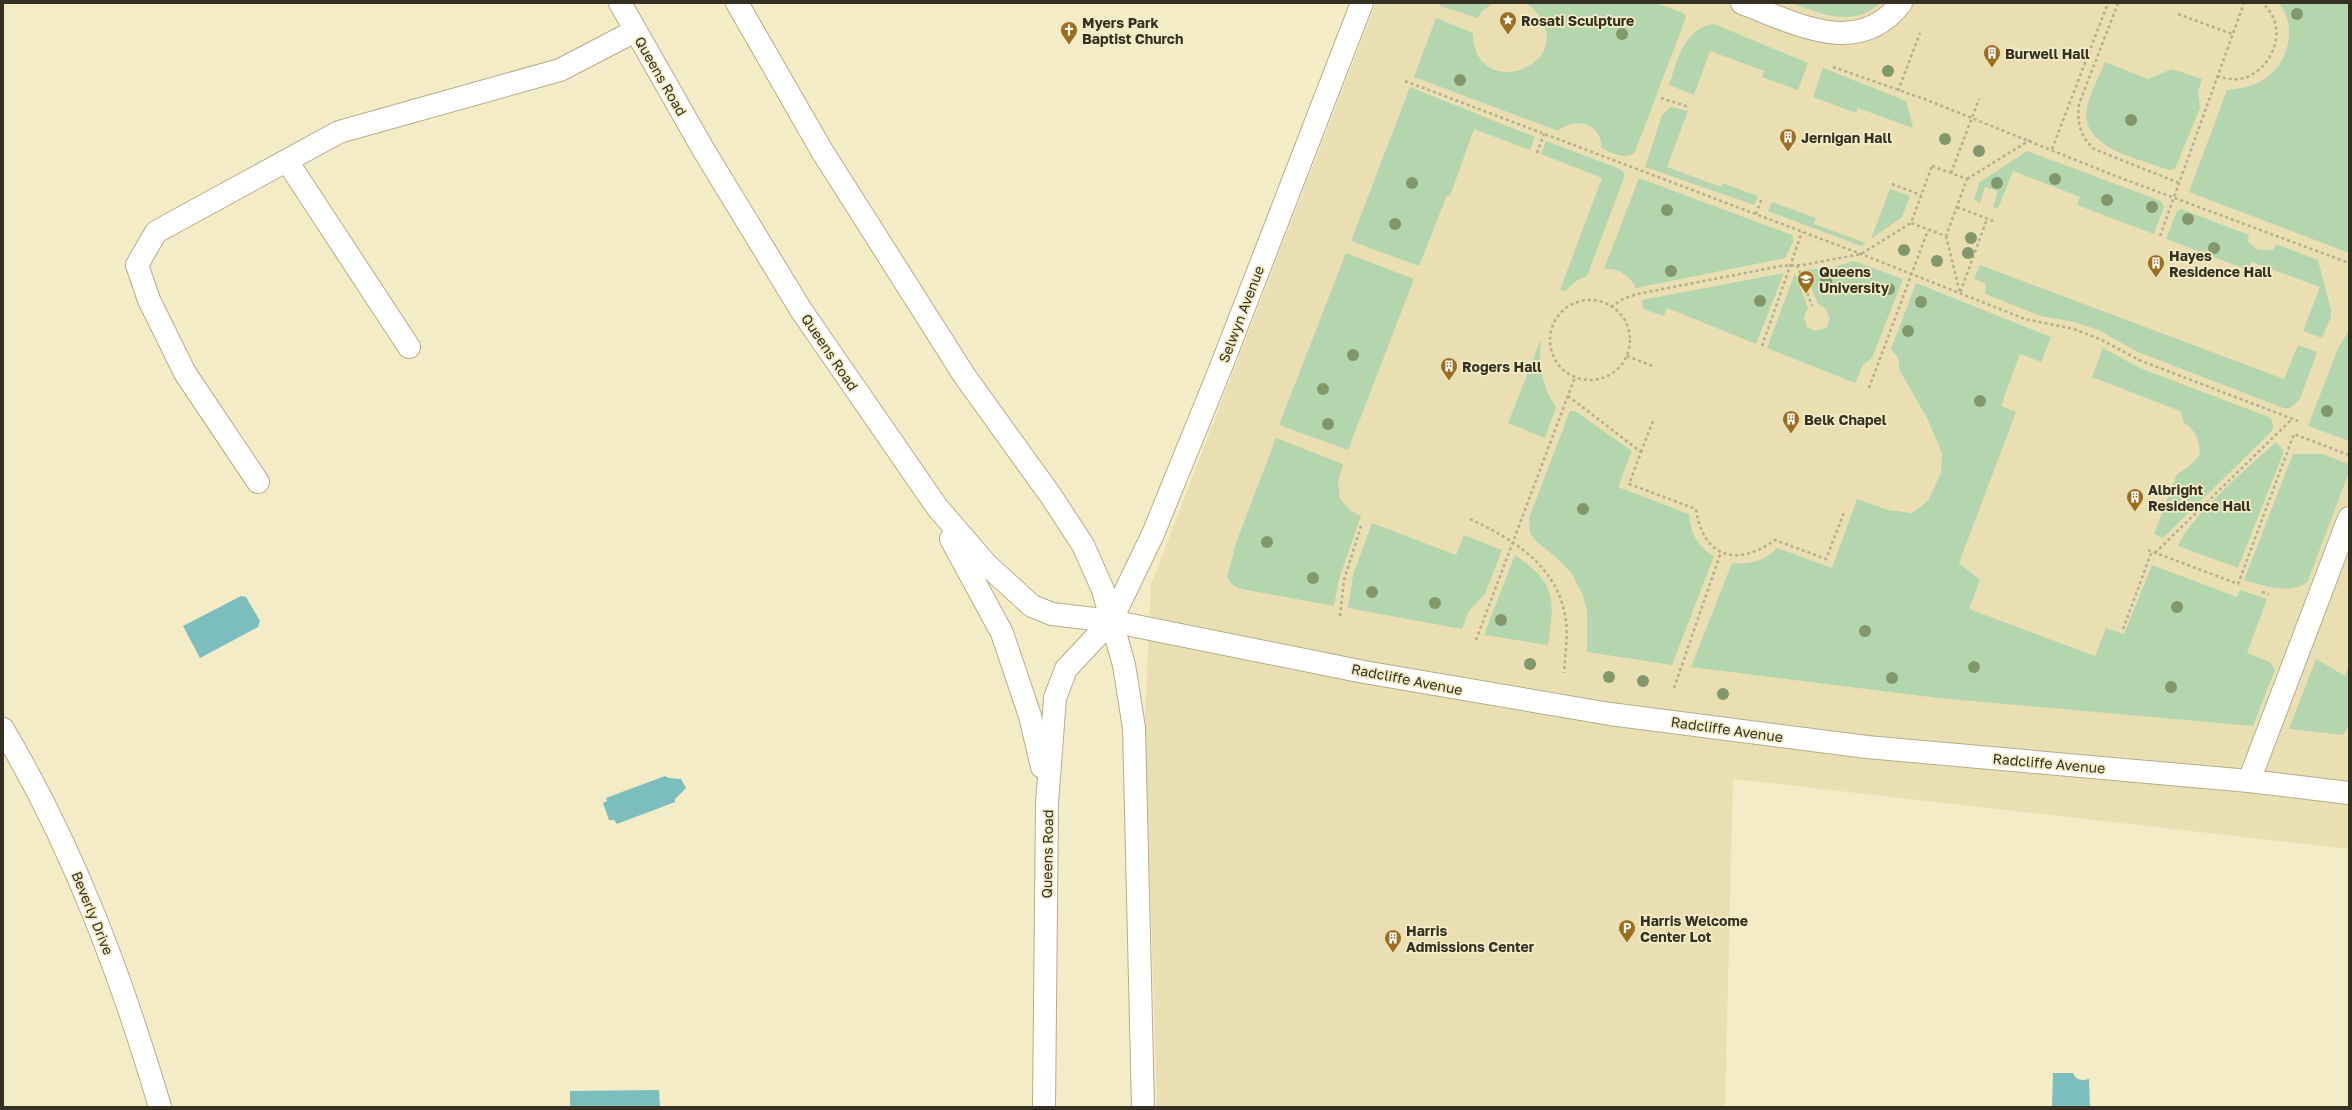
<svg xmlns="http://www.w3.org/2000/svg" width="2352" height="1110" font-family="'Golos Text',sans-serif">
	<rect width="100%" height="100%" fill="#f4ecc6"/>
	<polygon fill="#e9dfb3" points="1376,3 2349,3 2349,849 1733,779 1725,1107 1157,1107 1145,718 1151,584"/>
	<g fill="#b4d6af">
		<polygon points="1441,3 1493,3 1482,11 1478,18 1440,6"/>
		<path d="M1527,3h129l27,10 3,4 -51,135c-10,9 -24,0 -34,-4 2,-25 -27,-32 -43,-17l-144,-54 22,-59 37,15c1,76 120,27 54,-30z"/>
		<path d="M1792,3h88c-26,25 -60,11 -88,0z"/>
		<path d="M2279,3h70v250l-160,-61 38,-102c13,-1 26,-4 36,-10 26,-16 35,-53 16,-77z"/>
		<path d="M1714,24l94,39 -10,27 -36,-13 2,-6 -54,-20 -16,44 -25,-10c8,-23 14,-57 45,-61z"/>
		<path d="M2105,62l43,17 24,-10 30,10 -4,12 2,17 -25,61 -6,1c-29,-11 -90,-22 -82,-62 3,-15 12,-31 18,-46z"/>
		<polygon points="1823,68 1906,101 1913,128 1858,108 1856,113 1813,97"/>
		<polygon points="1410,87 1535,137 1530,150 1474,129 1450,196 1447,195 1419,266 1351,241"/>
		<polygon points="1671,107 1688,111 1667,167 1721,187 1722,183 1758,196 1754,205 1645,167 1662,115"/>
		<polygon points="1546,141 1620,169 1624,173 1624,178 1587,276 1576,281 1565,291 1560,290 1602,178 1541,154"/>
		<polygon points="2027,151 2161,201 2164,207 2154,234 2077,205 2080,197 2013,171 1998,209 1993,207 1998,191 1985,187 1980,203 1974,199 1980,182"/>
		<path d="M1639,178l153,57 2,5 -9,18 -149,30c-7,-13 -17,-20 -32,-19z"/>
		<polygon points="1890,189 1910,196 1902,217 1871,239"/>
		<polygon points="1772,202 1816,218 1814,224 1866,243 1861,246 1768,211"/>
		<polygon points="2181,209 2249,235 2247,241 2258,250 2273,250 2276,244 2318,260 2331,310 2331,317 2322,338 2303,331 2320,287 2252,262 2248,270 2166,239 2177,211"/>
		<polygon points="1346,253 1414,279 1348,450 1279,425"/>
		<polygon points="1854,261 1903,279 1872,358 1863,365 1855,383 1767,348 1795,273 1808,308 1804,317 1807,327 1815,331 1826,328 1830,319 1826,309 1818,304 1804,270 1829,268"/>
		<polygon points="1980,265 2284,379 2298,345 2317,352 2300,399 2290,408 2283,408 2138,352 2098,330 2074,322 2041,316 1988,295 1985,293 1986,284 1974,279"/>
		<polygon points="1784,273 1756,344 1667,308 1664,316 1643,309 1642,300"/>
		<path d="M1916,283l135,54 -10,25 -21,-8 -19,52 15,6 -57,151 21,17 -11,29 126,47 11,-28 18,6 28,-69 85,32 3,-7 27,9 -20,54 23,9 5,8 -22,56 -315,-28 -247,-31 41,-104c19,2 32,-2 45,-15l55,20 25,-69 31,11 24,3 16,-12 13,-28 1,-20 -15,-35 -27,-47 -2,-13 -7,-9z"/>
		<polygon points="2349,331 2349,441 2308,426 2339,346"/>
		<path d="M1541,339c-3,24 1,48 15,68l-11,31 -37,-15z"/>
		<path d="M2103,348l39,21 127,48c5,6 5,8 2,15l-108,106 -9,-4 23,-60 11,-7 12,-12c-1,-14 -3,-24 -16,-32l-4,-12 -88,-34z"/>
		<path d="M1570,411h5l57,40 -14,36 71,27c1,19 9,33 25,42l-42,109 -85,-13v-42l-5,-17 -10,-19 -14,-15 -22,-18 -6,-8 -1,-15z"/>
		<polygon points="1276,438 1343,464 1338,482 1340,499 1351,511 1361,516 1339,579 1334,606 1242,589 1234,586 1227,578 1236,543"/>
		<path d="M2276,442l8,9 -46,117 -60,-22c13,-31 72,-80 98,-104z"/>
		<path d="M2293,454h30l25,10 1,8 -41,109c-15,15 -47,4 -64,-1z"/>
		<polygon points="1372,523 1456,555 1464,535 1502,550 1485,594 1469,611 1462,629 1348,608 1353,575"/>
		<path d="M1515,555c41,28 40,44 33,90l-64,-10z"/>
		<polygon points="2316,659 2345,676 2349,666 2349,725 2343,735 2289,729"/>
	</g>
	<g fill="#7cbdbe">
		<polygon points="241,596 246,597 260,621 258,627 200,658 183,626"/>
		<polygon points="665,776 669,778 681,779 686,788 675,799 675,802 617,824 614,820 609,820 603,803 607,801 606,798"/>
		<path d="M2053,1073h20c3,7 8,8 16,6l1,28h-38z"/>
		<polygon points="659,1090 660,1107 570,1107 570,1091"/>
	</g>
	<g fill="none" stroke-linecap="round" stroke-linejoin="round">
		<g stroke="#b5ad8a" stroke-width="24">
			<g id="service">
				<path d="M1742,3c53,20 116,56 159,0"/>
				<polyline points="287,161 409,347"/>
				<polyline points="258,482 185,373 149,300 137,265 156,232 339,132 560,70 635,31"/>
				<polyline points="2249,781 2349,518"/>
			</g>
		</g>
		<g stroke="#b5ad8a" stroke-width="24">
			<g id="minor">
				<polyline points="1111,621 1364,672 1610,714 1867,747 2249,781 2349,793"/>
				<path d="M3,729c70,118 118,246 157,378"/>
			</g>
		</g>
		<g stroke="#b5ad8a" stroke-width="24">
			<g id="tertiary">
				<polyline points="620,3 703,149 801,310 937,507 987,565 1032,606 1052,614 1111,621"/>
				<polyline points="737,3 822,151 964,375 1051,496 1083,545 1103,590 1124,665 1134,728 1143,1107"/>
				<polyline points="951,539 1002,633 1030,716 1042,767"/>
				<polyline points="1044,1107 1047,803 1055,698 1066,669 1111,621 1153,534 1221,367 1362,3"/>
			</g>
		</g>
		<g stroke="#b5ae90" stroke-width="2.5" stroke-dasharray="3 3" stroke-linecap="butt">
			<path d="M2118,3l-39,101c-2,19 1,32 15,45l85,34"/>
			<polyline points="2178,14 2232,34"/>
			<polyline points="1833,67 1927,100 2118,177 2349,263"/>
			<path d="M2217,76c10,3 20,5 30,1 29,-12 41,-53 15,-74"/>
			<polyline points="1405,81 1861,254 2025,319 2074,329 2102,340 2139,360 2298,421"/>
			<polyline points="1898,91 1920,33"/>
			<polyline points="1661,98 1689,107"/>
			<polyline points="2052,149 2108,3"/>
			<polyline points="1537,153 1544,134"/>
			<polygon points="1932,166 1967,179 1946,236 1911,223"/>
			<polyline points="1951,173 1979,99"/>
			<polyline points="1967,179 2030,140"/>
			<polyline points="1892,184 1921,195"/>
			<polyline points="1957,207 1993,221"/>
			<polyline points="1756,214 1762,198"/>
			<polyline points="1946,236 1960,293 1987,219"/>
			<polyline points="2160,236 2244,3"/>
			<polyline points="1797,265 1812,306"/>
			<circle cx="1590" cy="340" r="40"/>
			<polyline points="1611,307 1623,299 1637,294 1781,266 1803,265 1861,254 1911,223"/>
			<polyline points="1762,346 1802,232"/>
			<polyline points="1627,356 1655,367"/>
			<polyline points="1869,388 1928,230"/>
			<path d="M1568,396l73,56 -12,32 67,25c7,48 40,59 79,31l51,19 19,-49"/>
			<polyline points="1641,452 1653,421"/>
			<path d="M1470,519c45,21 89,48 96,102 2,16 -1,35 -2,52"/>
			<polyline points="2148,550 2238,584 2294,434 2349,455"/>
			<polyline points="2155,553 2292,419"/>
			<polyline points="2262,592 2269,594"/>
			<polyline points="1340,616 1344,580 1361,526"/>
			<polyline points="2123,629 2152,551"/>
			<polyline points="1476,640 1575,377"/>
			<polyline points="1674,688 1721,552"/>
		</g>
		<use href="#service" stroke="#fff" stroke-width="22"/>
		<use href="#minor" stroke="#fff" stroke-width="22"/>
		<use href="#tertiary" stroke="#fff" stroke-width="22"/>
	</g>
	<g fill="#82976a">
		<circle cx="2297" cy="14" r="6"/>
		<circle cx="1622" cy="34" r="6"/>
		<circle cx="1888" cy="71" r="6"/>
		<circle cx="1460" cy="80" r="6"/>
		<circle cx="2131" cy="120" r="6"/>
		<circle cx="1945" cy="139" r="6"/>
		<circle cx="1979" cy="151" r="6"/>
		<circle cx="2055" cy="179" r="6"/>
		<circle cx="1412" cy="183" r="6"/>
		<circle cx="1997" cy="183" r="6"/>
		<circle cx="2107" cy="200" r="6"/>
		<circle cx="2152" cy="207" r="6"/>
		<circle cx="1667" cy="210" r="6"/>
		<circle cx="2188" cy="219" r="6"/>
		<circle cx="1395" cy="224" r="6"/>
		<circle cx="1971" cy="238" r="6"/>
		<circle cx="2214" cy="248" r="6"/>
		<circle cx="1904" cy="250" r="6"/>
		<circle cx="1968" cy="253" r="6"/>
		<circle cx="1937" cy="261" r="6"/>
		<circle cx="1671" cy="271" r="6"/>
		<circle cx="1826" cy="281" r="6"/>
		<circle cx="1889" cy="289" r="6"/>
		<circle cx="1760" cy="301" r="6"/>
		<circle cx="1921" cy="302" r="6"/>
		<circle cx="1908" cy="331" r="6"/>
		<circle cx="1353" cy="355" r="6"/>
		<circle cx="1323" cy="389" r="6"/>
		<circle cx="1980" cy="401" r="6"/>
		<circle cx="2327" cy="411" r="6"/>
		<circle cx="1328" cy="424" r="6"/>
		<circle cx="1583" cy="509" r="6"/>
		<circle cx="1267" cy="542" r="6"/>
		<circle cx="1313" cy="578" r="6"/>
		<circle cx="1372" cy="592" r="6"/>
		<circle cx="1435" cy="603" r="6"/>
		<circle cx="2177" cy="607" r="6"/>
		<circle cx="1501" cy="620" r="6"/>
		<circle cx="1865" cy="631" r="6"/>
		<circle cx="1530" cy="664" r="6"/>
		<circle cx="1974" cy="667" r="6"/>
		<circle cx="1609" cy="677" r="6"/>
		<circle cx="1892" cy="678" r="6"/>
		<circle cx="1643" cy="681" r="6"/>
		<circle cx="2171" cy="687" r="6"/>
		<circle cx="1723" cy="694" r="6"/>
	</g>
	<defs>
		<g id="sight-pin" transform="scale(0.9)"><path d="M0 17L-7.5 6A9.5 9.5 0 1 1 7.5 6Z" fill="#9d6d20" stroke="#f4ecc6"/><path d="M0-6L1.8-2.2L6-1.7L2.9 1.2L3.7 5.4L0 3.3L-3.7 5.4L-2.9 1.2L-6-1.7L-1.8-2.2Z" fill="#fff"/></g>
		<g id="church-pin" transform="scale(0.9)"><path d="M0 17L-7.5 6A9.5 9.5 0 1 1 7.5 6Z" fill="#9d6d20" stroke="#f4ecc6"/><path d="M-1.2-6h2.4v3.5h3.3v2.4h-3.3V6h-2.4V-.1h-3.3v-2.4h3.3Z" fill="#fff"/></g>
		<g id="building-pin" transform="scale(0.9)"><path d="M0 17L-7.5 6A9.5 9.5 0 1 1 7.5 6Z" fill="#9d6d20" stroke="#f4ecc6"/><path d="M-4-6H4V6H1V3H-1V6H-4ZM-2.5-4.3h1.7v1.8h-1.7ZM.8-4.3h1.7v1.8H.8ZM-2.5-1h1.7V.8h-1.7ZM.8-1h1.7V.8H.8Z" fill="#fff"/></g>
		<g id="university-pin" transform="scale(0.9)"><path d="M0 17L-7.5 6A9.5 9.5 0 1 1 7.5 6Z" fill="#9d6d20" stroke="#f4ecc6"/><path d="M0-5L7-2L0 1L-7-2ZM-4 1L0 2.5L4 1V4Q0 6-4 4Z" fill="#fff"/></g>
		<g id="parking-pin" transform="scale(0.9)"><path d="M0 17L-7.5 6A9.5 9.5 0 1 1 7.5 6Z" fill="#9d6d20" stroke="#f4ecc6"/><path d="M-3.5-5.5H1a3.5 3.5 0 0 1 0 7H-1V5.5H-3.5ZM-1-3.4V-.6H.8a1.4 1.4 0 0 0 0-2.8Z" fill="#fff"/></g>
	</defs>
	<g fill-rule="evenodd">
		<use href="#sight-pin" x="1508" y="20"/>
		<use href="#church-pin" x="1069" y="30"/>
		<use href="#building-pin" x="1992" y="53"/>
		<use href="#building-pin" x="1788" y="137"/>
		<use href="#building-pin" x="2156" y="263"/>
		<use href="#university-pin" x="1806" y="279"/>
		<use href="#building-pin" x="1449" y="366"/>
		<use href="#building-pin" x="1791" y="419"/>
		<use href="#building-pin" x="2135" y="497"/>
		<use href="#parking-pin" x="1627" y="928"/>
		<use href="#building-pin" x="1393" y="938"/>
	</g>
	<g text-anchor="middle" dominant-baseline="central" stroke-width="3.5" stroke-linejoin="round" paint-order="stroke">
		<g font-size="14" font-weight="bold" fill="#343123" stroke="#f4ecc6" text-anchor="start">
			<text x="1521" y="20">Rosati Sculpture</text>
			<text x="1082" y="22">Myers Park<tspan x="1082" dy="16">Baptist Church</tspan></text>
			<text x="2005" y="53">Burwell Hall</text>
			<text x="1801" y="137">Jernigan Hall</text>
			<text x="2169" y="255">Hayes<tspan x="2169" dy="16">Residence Hall</tspan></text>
			<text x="1819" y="271">Queens<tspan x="1819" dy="16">University</tspan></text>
			<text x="1462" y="366">Rogers Hall</text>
			<text x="1804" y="419">Belk Chapel</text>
			<text x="2148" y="489">Albright<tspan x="2148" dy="16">Residence Hall</tspan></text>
			<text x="1640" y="920">Harris Welcome<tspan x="1640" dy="16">Center Lot</tspan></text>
			<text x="1406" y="930">Harris<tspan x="1406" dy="16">Admissions Center</tspan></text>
		</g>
		<g font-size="14" fill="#343123" stroke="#f4ecc6">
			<text transform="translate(661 76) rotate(60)">Queens Road</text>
			<text transform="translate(1241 314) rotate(-69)">Selwyn Avenue</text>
			<text transform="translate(830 352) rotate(56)">Queens Road</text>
			<text transform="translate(1407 679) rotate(11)">Radcliffe Avenue</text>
			<text transform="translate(1727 729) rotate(8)">Radcliffe Avenue</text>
			<text transform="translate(2049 763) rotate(5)">Radcliffe Avenue</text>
			<text transform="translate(1047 854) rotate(-89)">Queens Road</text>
			<text transform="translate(93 913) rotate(68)">Beverly Drive</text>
		</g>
	</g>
	<rect width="2352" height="1110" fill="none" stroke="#343123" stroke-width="8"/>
</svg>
